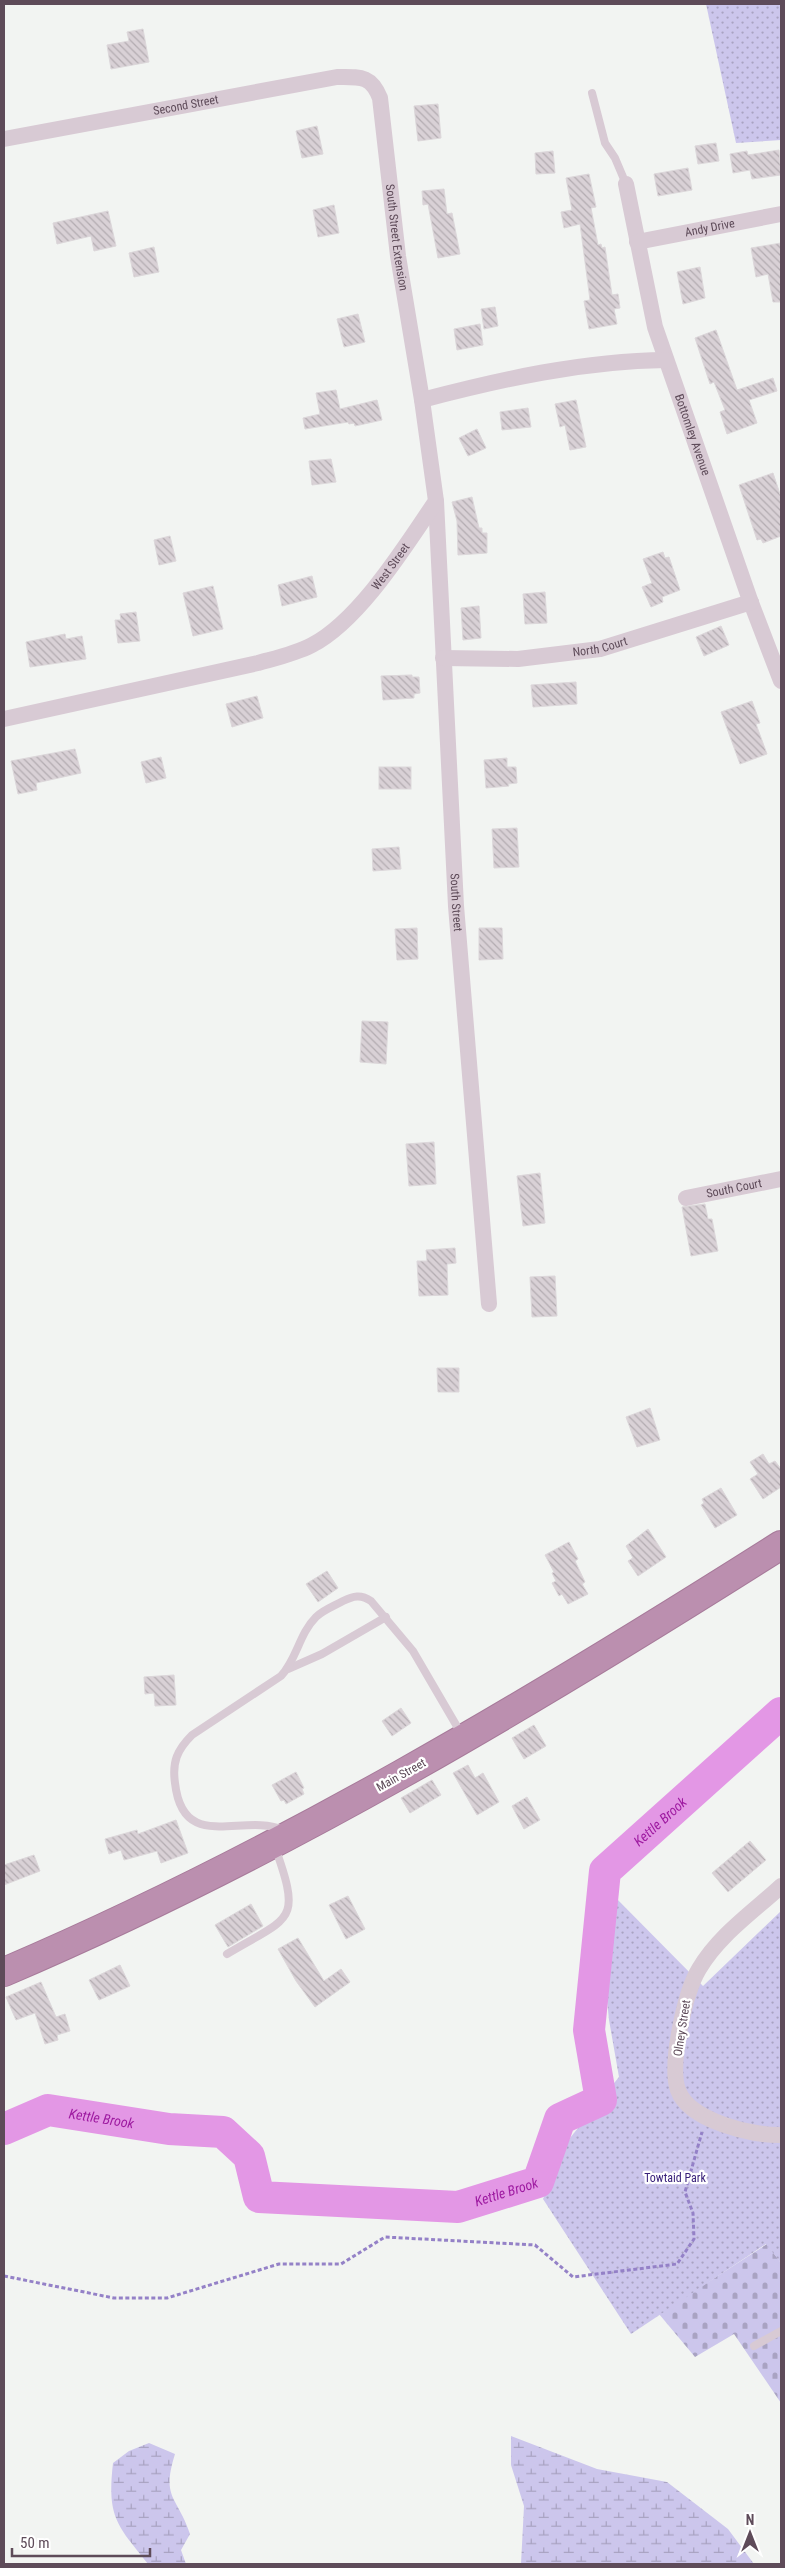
<svg xmlns="http://www.w3.org/2000/svg" width="785" height="2568" font-family="'Roboto Condensed',sans-serif">
	<defs>
		<pattern id="wetland-marsh" width="20" height="14" patternUnits="userSpaceOnUse" patternTransform="scale(1.25)"><rect width="20" height="14" fill="#ccc6ec"/><path d="M1 5h8M5 5V1M11 12h8M15 12V8" fill="none" stroke="#a9a3c2"/></pattern>
		<pattern id="cemetery-stones" width="16" height="16" patternUnits="userSpaceOnUse" patternTransform="scale(1.25)"><rect width="16" height="16" fill="#ccc6ec"/><path d="M2 7V4a2 2 0 0 1 4 0v3zM10 15v-3a2 2 0 0 1 4 0v3z" fill="#a9a3c2"/></pattern>
		<pattern id="park-dots" width="8" height="8" patternUnits="userSpaceOnUse" patternTransform="scale(1.25)"><rect width="8" height="8" fill="#ccc6ec"/><path d="M2 2h.1M6 6h.1" fill="none" stroke="#a9a3c2" stroke-width="1.8" stroke-linecap="round"/></pattern>
		<pattern id="building-back-hatch" width="6" height="6" patternUnits="userSpaceOnUse" patternTransform="scale(1.25)"><rect width="6" height="6" fill="#d9d1d6"/><path d="M-1 5l2 2M0 0l6 6M5-1l2 2" fill="none" stroke="#b3acb1"/></pattern>
	</defs>
	<rect width="100%" height="100%" fill="#f2f4f2"/>
	<g fill="url(#wetland-marsh)">
		<polygon points="511,2436 597,2469 667,2482 728,2529 754,2564 521,2564 524,2506 511,2465"/>
		<path d="M149,2443l26,11c-14,45 2,41 15,80l-9,16 5,14h-38c-32,-40 -41,-48 -35,-101l16,-12z"/>
	</g>
	<polygon fill="url(#cemetery-stones)" points="767,2244 781,2263 781,2403 734,2334 695,2357 659,2314"/>
	<g fill="url(#park-dots)">
		<polygon points="706,4 781,4 781,140 736,143"/>
		<polygon points="610,1892 703,1986 781,1911 781,2263 766,2244 631,2334 543,2199 570,2138 619,2077 609,2020 602,1948"/>
	</g>
	<g fill="none" stroke-linecap="round" stroke-linejoin="round">
		<path stroke="#e397e5" stroke-width="32" id="s1" d="M4,2129l44,-19 121,19 54,3 26,24 10,41 199,10 80,-25 22,-63 41,-19 -12,-70 16,-159 176,-158"/>
	</g>
	<g fill="url(#building-back-hatch)" stroke="#dcd7da">
		<polygon points="143,29 149,62 111,69 107,45 129,41 127,32"/>
		<polygon points="438,104 441,138 418,141 414,106"/>
		<polygon points="317,126 323,154 302,158 296,131"/>
		<polygon points="716,143 719,161 698,164 695,146"/>
		<polygon points="779,150 781,175 752,179 750,170 733,173 730,154 747,151 748,155"/>
		<polygon points="553,151 555,173 536,174 535,153"/>
		<polygon points="688,168 692,190 658,196 654,174"/>
		<polygon points="589,174 596,207 591,208 598,245 601,244 602,248 605,247 612,295 618,294 620,308 614,309 617,324 589,329 584,301 590,300 580,224 564,228 561,212 572,210 566,178"/>
		<polygon points="444,189 447,214 452,213 460,254 438,258 428,204 423,205 422,191"/>
		<polygon points="334,205 339,233 318,237 313,210"/>
		<polygon points="108,211 116,246 94,251 91,236 57,244 53,223"/>
		<polygon points="781,243 781,302 773,302 768,274 756,277 751,248"/>
		<polygon points="154,247 159,272 134,277 129,253"/>
		<polygon points="700,267 705,298 683,304 677,272"/>
		<polygon points="495,307 498,326 484,329 481,309"/>
		<polygon points="358,314 365,342 344,347 337,319"/>
		<polygon points="480,324 483,345 457,350 454,329"/>
		<polygon points="716,330 737,390 773,378 777,391 749,400 757,423 727,434 720,412 725,410 714,382 710,384 695,338"/>
		<polygon points="336,390 340,409 377,400 382,420 355,426 354,423 349,424 348,422 305,429 303,418 320,414 316,393"/>
		<polygon points="576,400 586,447 570,450 565,425 560,427 555,404"/>
		<polygon points="528,408 531,427 502,430 500,412"/>
		<polygon points="477,429 486,448 468,456 459,438"/>
		<polygon points="331,459 336,482 312,485 309,461"/>
		<polygon points="773,473 781,497 781,536 763,543 761,539 757,540 739,485"/>
		<polygon points="472,497 479,528 482,528 482,533 487,533 487,553 458,555 457,521 452,502"/>
		<polygon points="170,536 176,561 159,565 154,540"/>
		<polygon points="663,552 665,558 669,557 680,590 662,597 663,602 651,607 642,587 652,583 643,559"/>
		<polygon points="312,576 317,597 282,606 278,585"/>
		<polygon points="213,586 223,629 193,636 183,593"/>
		<polygon points="545,592 547,623 525,624 523,594"/>
		<polygon points="479,606 481,638 463,640 461,608"/>
		<polygon points="136,612 140,641 118,643 115,620 121,620 120,614"/>
		<polygon points="721,626 729,645 704,656 696,637"/>
		<polygon points="65,634 66,639 82,636 86,659 30,667 26,642"/>
		<polygon points="412,675 412,677 419,677 420,693 414,694 414,698 383,700 381,676"/>
		<polygon points="576,682 577,704 533,707 531,685"/>
		<polygon points="257,696 263,718 232,727 226,704"/>
		<polygon points="752,701 760,723 756,724 767,754 740,764 721,712"/>
		<polygon points="75,749 81,773 36,783 37,790 18,794 11,761"/>
		<polygon points="161,757 166,778 146,783 141,762"/>
		<polygon points="507,758 507,767 516,767 517,783 508,784 509,786 486,788 484,760"/>
		<rect x="379" y="767" width="32" height="22"/>
		<polygon points="517,828 519,867 494,868 492,829"/>
		<polygon points="399,847 401,869 373,871 372,849"/>
		<polygon points="417,928 418,959 397,960 395,929"/>
		<polygon points="479,928 502,928 503,959 479,960"/>
		<polygon points="362,1021 388,1022 386,1064 360,1062"/>
		<polygon points="434,1142 436,1184 409,1186 406,1144"/>
		<polygon points="540,1173 545,1223 523,1226 517,1176"/>
		<polygon points="705,1204 708,1219 712,1219 718,1251 691,1256 682,1207"/>
		<polygon points="455,1248 456,1263 447,1264 448,1295 419,1296 417,1261 427,1261 426,1250"/>
		<polygon points="555,1276 557,1316 532,1317 530,1277"/>
		<polygon points="437,1368 459,1368 459,1392 438,1392"/>
		<polygon points="650,1408 660,1440 637,1447 626,1417"/>
		<polygon points="763,1454 769,1464 775,1461 781,1469 781,1487 763,1499 750,1479 758,1474 750,1462"/>
		<polygon points="721,1488 737,1515 715,1528 701,1505 704,1503 702,1499"/>
		<polygon points="648,1529 666,1557 638,1576 628,1561 633,1558 626,1546"/>
		<polygon points="569,1542 578,1559 575,1561 585,1582 582,1584 588,1594 568,1604 562,1594 559,1596 552,1583 556,1581 552,1573 554,1572 545,1555"/>
		<polygon points="327,1571 338,1588 318,1602 306,1584"/>
		<polygon points="174,1675 176,1705 155,1706 154,1693 145,1694 144,1677"/>
		<polygon points="401,1708 411,1723 392,1736 382,1721"/>
		<polygon points="534,1725 546,1746 524,1759 512,1738"/>
		<polygon points="468,1765 475,1778 483,1773 499,1802 477,1815 453,1773"/>
		<polygon points="296,1772 304,1788 302,1789 304,1794 286,1804 284,1800 281,1801 272,1785"/>
		<polygon points="432,1780 441,1795 410,1813 401,1798"/>
		<polygon points="527,1797 540,1820 524,1829 512,1806"/>
		<polygon points="176,1820 188,1853 161,1863 157,1851 124,1860 121,1850 109,1854 105,1839 137,1830 138,1834"/>
		<polygon points="750,1841 766,1860 728,1892 712,1873"/>
		<polygon points="34,1855 40,1871 4,1885 4,1865"/>
		<polygon points="348,1896 365,1929 346,1939 329,1905"/>
		<polygon points="251,1904 263,1926 228,1947 215,1925"/>
		<polygon points="298,1938 324,1981 341,1969 350,1982 315,2007 296,1981 278,1949"/>
		<polygon points="120,1965 130,1986 99,2000 89,1980"/>
		<polygon points="41,1982 56,2017 65,2014 70,2031 57,2035 58,2040 45,2044 35,2013 16,2020 6,1997"/>
	</g>
	<g fill="none" stroke-linecap="round" stroke-linejoin="round">
		<g stroke="#a77a9a" stroke-width="30">
			<path id="highway" d="M4,1972c272,-116 528,-269 777,-427"/>
		</g>
		<polyline stroke="#9481c7" stroke-width="3" stroke-dasharray="4 2.5" stroke-linecap="butt" points="4,2276 114,2298 167,2298 279,2264 341,2264 385,2237 535,2245 573,2277 677,2264 694,2239 693,2213 685,2192 702,2132"/>
		<g stroke="#d8cad4" stroke-width="8">
			<polyline points="592,93 605,143 615,158 626,184"/>
			<polyline points="288,1669 322,1654 386,1617"/>
			<path d="M284,1830c-42,-18 -101,24 -109,-47 -3,-21 2,-33 17,-48l89,-59c16,-17 18,-42 35,-59 7,-7 18,-11 27,-16 10,-5 18,-7 28,0l42,50 49,84"/>
			<path d="M227,1954c64,-38 75,-31 48,-107"/>
			<polyline points="754,2346 781,2331"/>
		</g>
		<g stroke="#d8cad4" stroke-width="16">
			<path id="s2" d="M4,139l333,-62c23,0 34,-2 43,21l18,158 24,144"/>
			<path id="s3" d="M626,184l29,143 95,273 31,81"/>
			<path id="s4" d="M637,242l144,-28"/>
			<path id="s5" d="M436,501l20,405 33,398"/>
			<path id="s6" d="M443,658l75,1 82,-10 151,-47"/>
			<path id="s7" d="M4,719l254,-56c18,-5 37,-9 54,-18 48,-25 94,-100 124,-144l-14,-101c80,-21 161,-39 244,-40"/>
			<path id="s8" d="M686,1198l95,-19"/>
			<path d="M781,1886c-28,26 -62,49 -82,83 -14,23 -30,96 -21,121 11,31 75,46 103,45"/>
		</g>
		<use href="#highway" stroke="#bb8faf" stroke-width="28"/>
	</g>
	<g text-anchor="middle" dominant-baseline="central" stroke-width="4.5" stroke-linejoin="round" paint-order="stroke">
		<g font-size="12" fill="#5e4b59" stroke="#fff">
			<text stroke="none"><textPath href="#s2" startOffset="185">Second Street</textPath></text>
			<text stroke="none"><textPath href="#s4" startOffset="74">Andy Drive</textPath></text>
			<text stroke="none"><textPath href="#s2" startOffset="532">South Street Extension</textPath></text>
			<text stroke="none"><textPath href="#s3" startOffset="260">Bottomley Avenue</textPath></text>
			<text stroke="none"><textPath href="#s7" startOffset="429">West Street</textPath></text>
			<text stroke="none"><textPath href="#s6" startOffset="158">North Court</textPath></text>
			<text stroke="none"><textPath href="#s5" startOffset="402">South Street</textPath></text>
			<text stroke="none"><textPath href="#s8" startOffset="49">South Court</textPath></text>
			<text transform="translate(401 1775) rotate(-29)">Main Street</text>
			<text transform="translate(682 2028) rotate(-81)">Olney Street</text>
		</g>
		<g font-size="12" fill="#39217a" stroke="#fff">
			<text x="675" y="2178">Towtaid Park</text>
		</g>
		<g font-size="14" font-style="italic" fill="#9e1ba1" stroke="#fff">
			<text stroke="none"><textPath href="#s1" startOffset="1002">Kettle Brook</textPath></text>
			<text stroke="none"><textPath href="#s1" startOffset="102">Kettle Brook</textPath></text>
			<text stroke="none"><textPath href="#s1" startOffset="552">Kettle Brook</textPath></text>
		</g>
	</g>
	<rect width="785" height="2568" fill="none" stroke="#5e4b59" stroke-width="10"/>
	<g transform="translate(750 2533)" stroke="#ffffff" stroke-width="4" paint-order="stroke">
	<path d="M0-4L9 19L0 12L-9 19Z" fill="#5e4b59"/>
	<text y="-8" font-size="14" font-weight="bold" text-anchor="middle" fill="#5e4b59">N</text>
	</g>
	<path d="M12 2548v8h138v-8" fill="none" stroke="#5e4b59" stroke-width="2.5"/>
	<text x="20" y="2548" font-size="15" fill="#5e4b59" stroke="#ffffff" stroke-width="4" paint-order="stroke">50 m</text>
</svg>
